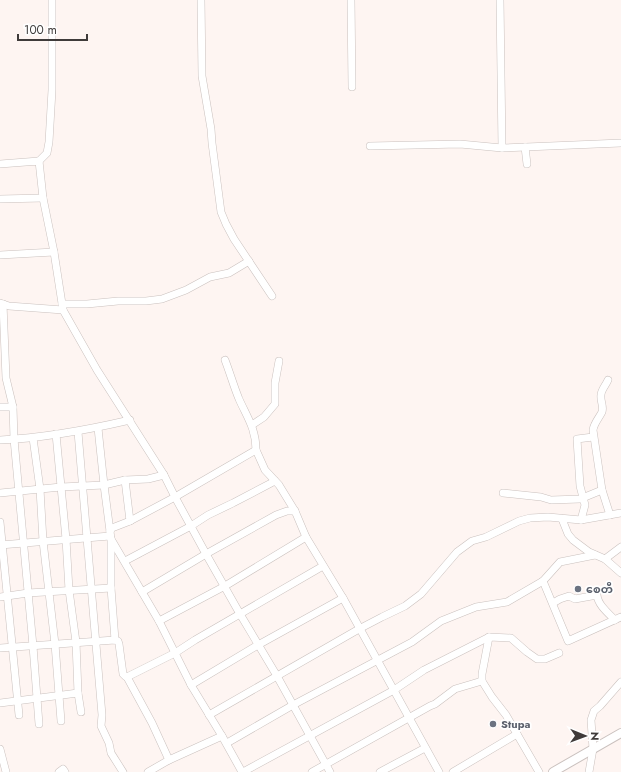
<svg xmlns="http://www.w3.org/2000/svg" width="621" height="772" font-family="Jost,'Noto Sans Myanmar',sans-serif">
	<rect width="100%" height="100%" fill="#fef5f2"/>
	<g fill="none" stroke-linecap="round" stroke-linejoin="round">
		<g stroke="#cac1be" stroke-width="8">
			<g id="minor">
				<polyline points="201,0 202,76 211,129 212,143 221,212 226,224 234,239 272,296"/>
				<polyline points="351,0 352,87"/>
				<polyline points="500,0 502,148"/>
				<polyline points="370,146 460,144 502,148 621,143"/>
				<polyline points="525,147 527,164"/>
				<polyline points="39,161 47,153 49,142 52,90 52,0"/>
				<polyline points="0,164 39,161 43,198 54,252 63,310 97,370 164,475 175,497 206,554 240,614 277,676 330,772"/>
				<polyline points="0,199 43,198"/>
				<polyline points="0,255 54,252"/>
				<polyline points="0,303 9,306 63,310"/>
				<polyline points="3,304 6,378 13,407 14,439 33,646 39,724"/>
				<polyline points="62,304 87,304 118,301 146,301 162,299 186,290 210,277 229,273 249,261"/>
				<path d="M225,360c5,13 9,27 14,39 8,18 17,30 17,51"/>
				<path d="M608,380c-2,5 -7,10 -7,15 -1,6 3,11 1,17 -3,6 -8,11 -9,18l9,60 8,25"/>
				<polyline points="0,407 13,407"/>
				<polyline points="252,425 264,417 275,404 275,383 279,361"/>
				<polyline points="98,428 104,485 111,539 159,621 191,685 222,736 242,772"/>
				<polyline points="78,432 98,668 102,715 101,726 109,743 111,753 123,772"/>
				<polyline points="56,434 66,539 69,590 76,642 78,693 81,712"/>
				<polyline points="33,438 40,489 43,541 55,644 61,721"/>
				<path d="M0,440c44,-2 87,-10 130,-20"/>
				<polyline points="125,480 130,521"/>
				<polyline points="0,493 61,487 104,485 125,480 148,479 164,475"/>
				<polyline points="503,493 541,497 551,500 580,499 602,490"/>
				<polyline points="562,519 568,534 573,540 589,552 605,559 621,573"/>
				<polyline points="581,520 585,505 580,486 577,439 593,437"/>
				<polyline points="0,522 19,715"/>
				<polyline points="110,531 112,528 130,521 175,497 256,450 265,470 279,485 295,511 306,537 343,598 439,772"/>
				<polyline points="111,539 111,588 115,640"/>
				<polyline points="0,545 110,536"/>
				<polyline points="605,559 621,547"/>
				<polyline points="125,561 191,526 208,515 233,503 275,481"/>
				<polyline points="543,581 568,641 621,617"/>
				<polyline points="142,592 206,554 276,515 287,511 295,511"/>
				<polyline points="0,597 28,593 111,588"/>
				<path d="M553,603l7,-4 9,-3 6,3 22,-4c1,10 11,18 18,25"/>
				<polyline points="159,621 225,586 306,537"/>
				<polyline points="489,637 482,674 482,681 492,697 506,715 539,772"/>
				<polyline points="0,648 115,640 118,641 119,644 123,674 125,676 127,677 175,653 195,640 323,566"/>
				<polyline points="127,677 152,723 169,760"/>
				<polyline points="191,685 258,645 343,598"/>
				<polyline points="0,703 78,693"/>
				<polyline points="209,715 359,629 382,617 405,606 421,594 457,552 472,541 486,537 519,521 530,518 548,517 581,520 621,513"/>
				<polyline points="227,743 293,705 412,642 441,621 476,607 507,602 543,581 560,562 595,555"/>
				<polyline points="0,749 6,772"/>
				<polyline points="59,772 63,769 65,772"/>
				<polyline points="148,772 169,760 222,736"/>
				<polyline points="243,772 394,690 424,670 489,637 511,638 527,652 537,659 545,659 559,653"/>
				<polyline points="312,772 430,706 435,704 455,689 482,681"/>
				<polyline points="380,772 425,748"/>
				<polyline points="453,772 517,734"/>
				<polyline points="589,772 593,749 591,720 594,711 600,706 621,682"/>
			</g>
		</g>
		<g stroke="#cac1be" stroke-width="10">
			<polyline id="major" points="553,772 621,733"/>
		</g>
		<use href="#minor" stroke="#fff" stroke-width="7"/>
		<use href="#major" stroke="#fff" stroke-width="8"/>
	</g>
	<g fill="#6b7280" stroke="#fff" stroke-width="1.5">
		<circle cx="578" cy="589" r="4"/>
		<circle cx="493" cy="724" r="4"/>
	</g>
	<g text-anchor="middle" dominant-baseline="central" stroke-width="3.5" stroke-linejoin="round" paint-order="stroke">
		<g font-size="11" font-weight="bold" fill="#5b616d" stroke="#fff" text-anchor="start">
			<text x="586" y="589">စေတီ</text>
			<text x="501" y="724">Stupa</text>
		</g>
	</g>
	<g transform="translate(585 736) rotate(91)" stroke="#ffffff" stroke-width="3" paint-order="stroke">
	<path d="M0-3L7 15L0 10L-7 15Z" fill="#3f3b3a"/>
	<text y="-6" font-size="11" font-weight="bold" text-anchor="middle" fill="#3f3b3a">N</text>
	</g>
	<path d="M18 34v6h69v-6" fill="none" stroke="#3f3b3a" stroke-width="2"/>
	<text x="24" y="34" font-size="12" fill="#3f3b3a" stroke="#ffffff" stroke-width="3" paint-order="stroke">100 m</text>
</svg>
